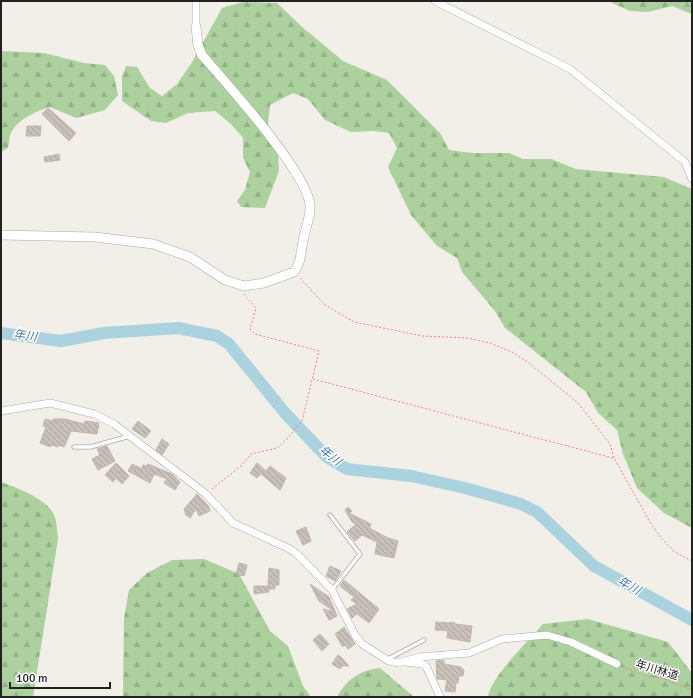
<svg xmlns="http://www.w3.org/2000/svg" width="693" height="698" font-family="Signika,'Noto Sans JP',sans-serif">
	<defs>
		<pattern id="forest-firs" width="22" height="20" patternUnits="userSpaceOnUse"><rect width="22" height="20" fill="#add19e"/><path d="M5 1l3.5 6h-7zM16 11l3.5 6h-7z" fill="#95b388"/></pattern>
		<pattern id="building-back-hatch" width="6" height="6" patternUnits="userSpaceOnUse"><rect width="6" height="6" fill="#c7bfb8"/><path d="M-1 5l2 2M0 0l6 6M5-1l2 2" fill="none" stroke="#aba49e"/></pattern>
	</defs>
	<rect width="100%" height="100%" fill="#f2efe9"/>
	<g fill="url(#forest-firs)">
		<polygon points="608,1 692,1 692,14 672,6 648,12 630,11"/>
		<polygon points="243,2 277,3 301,26 343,61 387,80 440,133 449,150 472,153 509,153 523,159 551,159 576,169 664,177 692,189 692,528 664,513 637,488 623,454 617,430 598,413 586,392 505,328 495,311 462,272 457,258 437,246 411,215 388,167 397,148 389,133 373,131 351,132 325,120 308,99 293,93 270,105 268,124 278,155 279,171 265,208 241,207 237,201 245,190 250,172 243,158 243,138 231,124 215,111 188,113 166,123 151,121 122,101 122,77 126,66 137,67 150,88 162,96 177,84 191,64 222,8"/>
		<path d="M1,51l43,2 40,10 21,2 9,11 4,19 -13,15 -29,8 -26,-11c-14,4 -34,13 -40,28 -1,4 -1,9 -2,13l-7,4z"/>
		<path d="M1,482c16,6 48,17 54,35 2,7 2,15 3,22l-25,158h-32z"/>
		<polygon points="204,559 239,574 270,631 288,646 303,686 311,697 123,697 124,618 129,590 147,573 172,560"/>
		<path d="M588,619l80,23 24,31v24h-204c2,-19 41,-57 55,-73z"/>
		<path d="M380,668l34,29h-77c9,-18 24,-27 43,-29z"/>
	</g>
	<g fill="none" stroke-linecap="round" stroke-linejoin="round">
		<polyline stroke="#aad3df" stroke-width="12" points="1,333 61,341 104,333 178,328 217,336 229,344 285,413 327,457 347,469 411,476 465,488 521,504 537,512 594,566 692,620"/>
	</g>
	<g fill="url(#building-back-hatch)" stroke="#c4b6ab">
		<polygon points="48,108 76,133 69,141 42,114"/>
		<polygon points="27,126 41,126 40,136 26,136"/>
		<polygon points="59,154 60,160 45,162 44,157"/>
		<polygon points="45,419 53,421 53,419 65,419 84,424 85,421 99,423 97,434 71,431 64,447 59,445 58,447 52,445 50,447 40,443 46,427 43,426"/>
		<polygon points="138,421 151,431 145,438 132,429"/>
		<polygon points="162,439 169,444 162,455 156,450"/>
		<polygon points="107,446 115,461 98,470 92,459 100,455 97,449"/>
		<polygon points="116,463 129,476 122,484 116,478 113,482 105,475"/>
		<polygon points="257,463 266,471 270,466 286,478 280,490 261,474 257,478 250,473"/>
		<polygon points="132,464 142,469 143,465 147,466 148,464 172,474 180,482 175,490 164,483 167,479 154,474 150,483 128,471"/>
		<polygon points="197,494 208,505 210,511 199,516 196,509 190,518 186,515 184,509"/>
		<polygon points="348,507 352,511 349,513 371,524 369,528 388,538 398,541 394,558 375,554 377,542 362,535 355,541 347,532 356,524 352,522 345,510"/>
		<polygon points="306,527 311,541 303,545 296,531"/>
		<polygon points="239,563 247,565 244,576 236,574"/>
		<polygon points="330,566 341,571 335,581 326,576"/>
		<polygon points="269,568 279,570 279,585 275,585 275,589 269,589 269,592 254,594 254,586 268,586"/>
		<polygon points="344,580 379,609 369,623 357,614 352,618 347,609 357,604 351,600 354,597 340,586"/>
		<polygon points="310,584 329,597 337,616 329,620 323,609 335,612 319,601"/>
		<polygon points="436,622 450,623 450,622 455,623 455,624 472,626 470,642 447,638 448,631 435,630"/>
		<polygon points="344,627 355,644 348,649 345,645 343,647 335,634"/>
		<polygon points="320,634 329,644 322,651 313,640"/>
		<polygon points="338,655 341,657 349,666 342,666 340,669 332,664"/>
		<polygon points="444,660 444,664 461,667 464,670 463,676 459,676 458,683 456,683 455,692 445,691 447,680 437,679 436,661"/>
	</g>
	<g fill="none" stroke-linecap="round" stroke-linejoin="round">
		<g stroke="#a9a9a9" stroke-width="5">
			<g id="service">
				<polyline points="74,447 90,447 130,436"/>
				<polyline points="330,515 360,554 332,590"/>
				<polyline points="386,660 424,640"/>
			</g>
		</g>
		<g stroke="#a9a9a9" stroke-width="8">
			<g id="minor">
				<polyline points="435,1 570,69 685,162 692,179"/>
				<polyline points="196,27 196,1"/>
				<polyline points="1,411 50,403 94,414 114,424 206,494 233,523 288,548 296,553 332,590 355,635 362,644 389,661 398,663 420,657 469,653 502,639 547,635 571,642 617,664"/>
				<polyline points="405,662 423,664 426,666 440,697"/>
			</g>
		</g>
		<g stroke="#a9a9a9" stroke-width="10">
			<path id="tertiary" d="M1,235l94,2 58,7 37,13 35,23 19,6 20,-3 30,-11c7,-9 7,-20 9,-31 2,-12 8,-24 7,-36 -3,-33 -84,-122 -108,-150l-4,-10 -2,-18"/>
		</g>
		<g stroke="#fa8072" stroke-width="1" stroke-dasharray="2 2" stroke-linecap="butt">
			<polyline points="300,278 325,305 354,322 422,336 468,338 490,343 512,352 529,363 578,403 610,444 614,458 650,522 662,539 675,552 692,561"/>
			<polyline points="313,379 613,458"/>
			<polyline points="212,489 241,466 251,454 277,448 287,439 302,421 319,351 255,334 250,329 256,308 244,294"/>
			<polyline points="623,667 645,676 662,678 692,690"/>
		</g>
		<use href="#service" stroke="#fff" stroke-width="3.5"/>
		<use href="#minor" stroke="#fff" stroke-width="7"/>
		<use href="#tertiary" stroke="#fff" stroke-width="9"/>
	</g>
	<g text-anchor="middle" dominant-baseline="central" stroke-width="3" stroke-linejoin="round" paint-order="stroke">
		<g font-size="11" fill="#222" stroke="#fff">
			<text transform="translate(657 670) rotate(17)">年川林道</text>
		</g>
		<g font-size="12" font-style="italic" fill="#4a7aab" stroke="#fff">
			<text transform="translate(25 336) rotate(7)">年川</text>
			<text transform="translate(330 456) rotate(38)">年川</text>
			<text transform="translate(629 586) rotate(29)">年川</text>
		</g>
	</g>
	<rect width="693" height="698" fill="none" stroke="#222222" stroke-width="4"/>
	<path d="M10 682v6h100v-6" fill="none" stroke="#222222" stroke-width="2"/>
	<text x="16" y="682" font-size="12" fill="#222222" stroke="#ffffff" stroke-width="3" paint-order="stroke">100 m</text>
</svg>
